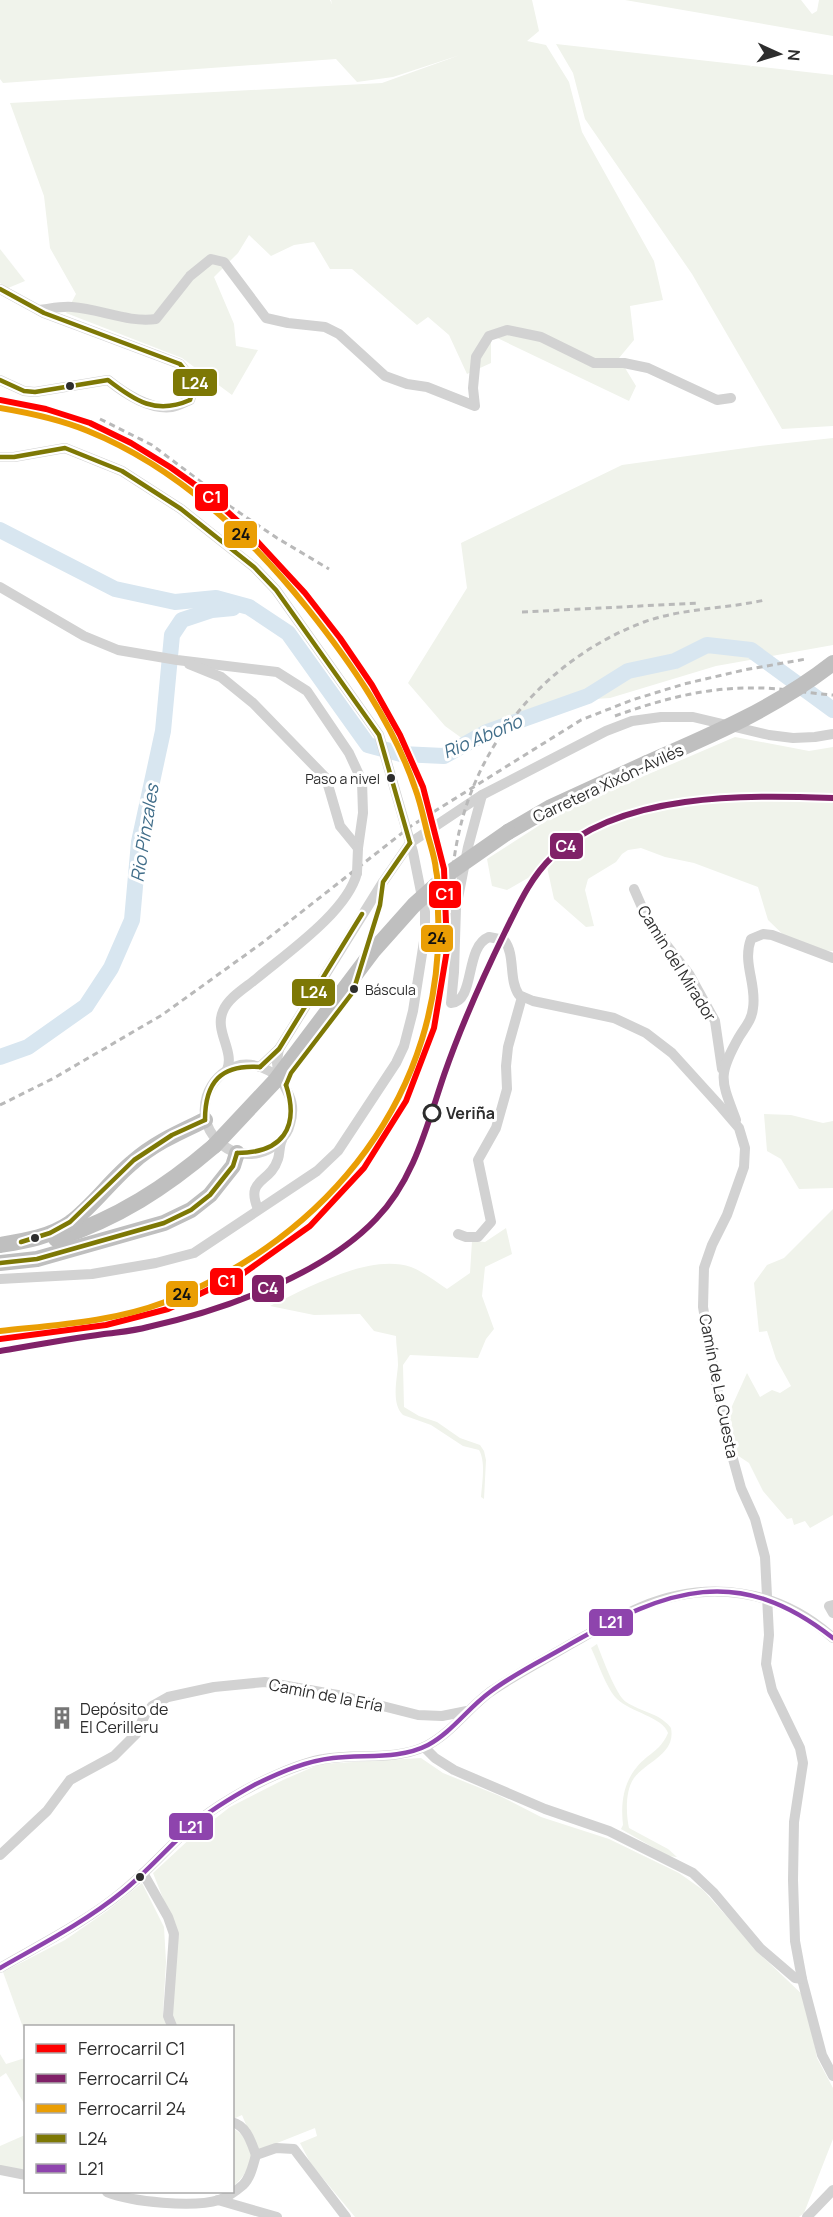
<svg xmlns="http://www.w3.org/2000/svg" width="833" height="2217" font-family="Manrope,sans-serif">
	<rect width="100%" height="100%" fill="#fff"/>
	<g fill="#f0f3eb">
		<polygon points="0,0 330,0 332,4 331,0 532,0 539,31 527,41 546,45 569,82 582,132 654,261 663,300 630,306 634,340 619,358 636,386 629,401 491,335 491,363 467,374 449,335 428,317 417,325 352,269 330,269 314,242 294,245 271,256 249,235 238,253 214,277 234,324 236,346 258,350 232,395 182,358 66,313 76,294 50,248 44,196 10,103 382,83 460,55 393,77 357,82 336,59 3,83 0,79"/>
		<polygon points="625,0 801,0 812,14 817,11 819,0 833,0 833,36"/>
		<polygon points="556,44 833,75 833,426 782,429 692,274 585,119 573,73"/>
		<polygon points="0,249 25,281 8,288 0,283"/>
		<polygon points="833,438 833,645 716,666 610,698 552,702 493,737 463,739 445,726 408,683 467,588 461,543 622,465 760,446"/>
		<polygon points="735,737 809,751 833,747 833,951 798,949 768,920 758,887 694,863 665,857 641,848 628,850 622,854 616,862 588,879 585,890 594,926 586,927 554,899 547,867 507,890 492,886 487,859 560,812"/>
		<polygon points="764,1114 791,1115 823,1123 833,1121 833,1188 799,1189 781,1159 767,1151"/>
		<polygon points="833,1209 833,1515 810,1528 805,1521 794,1525 792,1518 787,1519 763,1491 749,1463 737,1455 728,1415 747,1373 760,1397 772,1390 780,1393 791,1386 776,1359 767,1331 759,1332 754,1283 767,1265 784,1258"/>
		<path d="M506,1228l6,26 -27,13 -3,29 12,33 -8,10 -8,19 -68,-3 -7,10 1,42 15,9 18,6 23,16 20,7 4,6 2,9 -2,39 -3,-2c1,-14 5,-35 -2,-47l-16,-4 -32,-21 -28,-10c-12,-11 -6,-35 -5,-50 0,-10 -2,-19 -2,-29l-22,-5 -14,-17 -46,1 -44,-9c37,-18 100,-53 141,-39 13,5 25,15 36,22l23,-16 2,-32 13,1z"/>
		<path d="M597,1644c5,13 19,51 29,58 15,10 34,11 45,26 5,26 -24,33 -37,50 -9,13 -8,36 -5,50l39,21 9,8 -9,-1 -47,-27 2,-4c-3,-27 2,-50 24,-68 9,-7 16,-12 21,-24 -5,-16 -38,-21 -51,-34 -11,-11 -19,-37 -26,-51z"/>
		<polygon points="421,1758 443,1773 500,1796 541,1817 609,1839 679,1873 703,1890 764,1958 806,1998 817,2058 833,2088 833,2139 804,2213 799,2217 355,2217 311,2164 300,2143 317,2136 315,2128 257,2151 242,2115 233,2119 232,2026 175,2026 171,2014 168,1911 153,1873 194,1835 230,1807 283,1780 320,1764"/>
		<polygon points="142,1883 164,1927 166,1962 163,2012 167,2026 26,2026 25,2033 3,1972 65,1940 107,1911"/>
		<polygon points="0,2054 6,2064 25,2058 25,2105 6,2073 0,2077"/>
		<path d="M233,2128c27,18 21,39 0,59z"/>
		<polygon points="25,2135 25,2170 0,2166 0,2146"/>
	</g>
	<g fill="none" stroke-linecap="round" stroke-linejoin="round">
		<g stroke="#d8e6f0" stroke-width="16">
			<polyline points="0,530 115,589 175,602 216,598 249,607 288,633 368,745 401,754 444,756 487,732 588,696 628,671 675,661 707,645 751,650 833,710"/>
			<polyline points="0,1057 28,1047 86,1006 111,968 132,920 139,842 163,731 172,635 182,620 212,610 233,608"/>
		</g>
		<g stroke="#d2d2d2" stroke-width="10">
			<path d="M0,289l44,24 136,51 15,19 -5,17c-5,2 -12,6 -18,7 -22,3 -48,-14 -64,-27l-73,12 -11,-1 -24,-11"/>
			<path d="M39,310c10,-1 22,-4 33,-3 29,2 56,16 84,12l34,-43 21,-17 13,3 42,56 22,5 37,4 14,7 46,42 22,8 20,3 48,19 -2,-18 3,-31 13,-21 18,-6 34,7 53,26h30l24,5 69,32 14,-2"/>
			<polyline points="0,457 14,457 65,448 122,471 181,509 254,567 276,590 379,735 413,852 425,912 425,935 413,1011 404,1046 396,1063 338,1151 317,1171 194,1253 156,1263 92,1274 0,1279"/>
			<polyline points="0,587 84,636 118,650 177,660 277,672 307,691 349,753 362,781 363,813 358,848"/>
			<polyline points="189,664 221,677 253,703 326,778 340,826 358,848"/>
			<path d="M482,795l-14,52 -12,61 -2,64 -3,31c25,-2 13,-56 38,-66l15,3c12,15 4,39 15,55l14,6 81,17 32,15 26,20 49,54 18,21 6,20 -1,19 -17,48 -15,30 -8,23 -1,39 13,77 17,75 8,29 14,31 10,38 4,78 -3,29 6,26 28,58 3,15 -9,59 -1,58 2,61 7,38 20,76 11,21"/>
			<polyline points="634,889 648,921 689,974 715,1021 722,1069"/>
			<path d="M279,1049c-1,5 -2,10 -2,14 1,24 22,31 13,61 -3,14 -18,26 -32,29 -16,3 -30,-1 -41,-13 -24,-24 -11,-67 23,-75 15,-3 31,6 42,14"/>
			<polyline points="260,1067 279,1049 383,882 410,843 482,795 606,731 632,721 661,717 693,717 769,735 793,738 815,737 833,734"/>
			<path d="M227,1070c8,-19 -13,-39 -4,-59 5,-13 22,-23 33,-32 31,-26 91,-67 101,-106"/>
			<path d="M736,1120c-15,-40 -19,-44 3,-83 6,-10 13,-17 14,-29 4,-24 -11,-45 -2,-69l12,-5 9,1 61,23"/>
			<path d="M258,1209c-13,-31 12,-25 20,-50 2,-6 1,-13 4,-19"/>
			<polyline points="458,1234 466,1237 478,1237 491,1222 478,1160 496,1128 507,1089 506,1066 508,1047 522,997"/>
			<polyline points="833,1605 829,1606 833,1613"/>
			<polyline points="424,1747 435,1758 454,1770 545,1809 609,1831 693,1873 713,1892 760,1948 795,1978 802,1979"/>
			<polyline points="0,1855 47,1811 70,1780 114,1756 136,1734 145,1715 152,1706 168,1697 214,1687 265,1682 343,1696 418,1715 442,1716 467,1711"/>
			<polyline points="143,1873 168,1917 174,1934 168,2016 172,2026"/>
			<path d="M0,1968c41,-24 86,-46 122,-76 25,-20 46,-45 70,-66 21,-19 60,-41 86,-52 14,-6 31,-13 46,-15 32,-6 69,2 100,-12 26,-12 43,-38 66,-55 25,-17 52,-31 79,-47 23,-13 46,-27 72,-38 67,-28 138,-18 192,31"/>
			<path d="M232,2122c15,4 19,20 24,33"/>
			<polyline points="0,2170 26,2175"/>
			<path d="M107,2192c25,10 86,16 112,8 9,-3 17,-9 24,-15 8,-8 10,-20 13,-30l20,-7 18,1 52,68"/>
			<polyline points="218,2200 277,2217"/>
			<polyline points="807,2217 833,2190"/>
		</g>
		<g stroke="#bfbfbf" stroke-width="16">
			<polyline points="508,832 551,807 647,763"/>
			<path d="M56,1239c62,-21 109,-51 158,-93"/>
			<path d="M0,1245c24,-4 50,-8 70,-22 23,-17 41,-43 63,-61 21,-19 47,-30 72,-42"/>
			<polyline points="0,1263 37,1259 164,1223 191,1210 210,1195 233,1166 237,1153"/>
		</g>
		<g stroke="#b9b9b9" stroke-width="3" stroke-dasharray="6 4.5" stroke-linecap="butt">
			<path d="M0,405c116,16 201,82 279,165 58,62 110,138 140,218 13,35 20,73 22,110 10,160 -74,308 -217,381 -69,36 -148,46 -224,55"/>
			<polyline points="100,419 152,445 213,491"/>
			<polyline points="203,488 277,538 329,569"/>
			<polyline points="522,612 699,603"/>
			<path d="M615,716c44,-16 88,-28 135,-28 27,-1 56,5 83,7"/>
			<path d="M449,919c2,-28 3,-55 9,-82 20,-98 92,-180 186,-215 39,-14 81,-13 121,-22"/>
			<polyline points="0,1105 54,1078 162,1015 262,943 411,826 581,720 632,700 684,684 744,670 806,659"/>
		</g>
		<polyline stroke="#d2d2d2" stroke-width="10" points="357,873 358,848"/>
		<g stroke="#bfbfbf" stroke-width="16">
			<path d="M647,763c65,-28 130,-56 186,-100"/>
			<polyline points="214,1146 275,1081 373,951 414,905 452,871 508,832"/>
		</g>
		<g stroke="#fff" stroke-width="9">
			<g id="bus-1">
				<path d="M0,289l44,24 136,51 15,19 -5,17c-34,15 -55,1 -82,-20l-73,12 -11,-1 -24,-11"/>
				<polyline points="0,457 14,457 65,448 122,471 181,509 254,567 276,590 379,735 410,843"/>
				<polyline points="260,1067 279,1049 362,914"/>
				<polyline points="286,1085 291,1073 353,992 380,905 383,882 410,843"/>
				<path d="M205,1120c0,-38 16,-56 55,-53"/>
				<path d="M237,1153c45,0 63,-25 49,-68"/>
				<polyline points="21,1242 50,1233 70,1222 134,1160 172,1135 205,1120"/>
				<polyline points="0,1263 37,1259 164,1223 191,1210 210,1195 233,1166 237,1153"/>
			</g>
		</g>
		<g stroke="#fff" stroke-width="9">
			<path id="bus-2" d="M0,1968c42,-24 85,-46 122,-76 25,-20 46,-45 70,-66 19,-17 42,-30 64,-42 25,-12 50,-23 77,-26 31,-4 66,2 95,-13 24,-13 40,-37 62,-53 25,-19 55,-33 82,-49 96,-54 166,-80 261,-5"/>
		</g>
		<use href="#bus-1" stroke="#7d7805" stroke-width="4.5"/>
		<use href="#bus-2" stroke="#8e44ad" stroke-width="4.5"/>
		<g stroke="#fff" stroke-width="10">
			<polyline id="rail-1" points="0,400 46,409 90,423 131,443 170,467 208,494 242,525 305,593 340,638 372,685 400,735 423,787 444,869 447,950 434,1028 406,1101 364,1168 310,1226 244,1273 168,1309 106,1325 0,1339"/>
		</g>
		<g stroke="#fff" stroke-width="10">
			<path id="rail-2" d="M0,1351c35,-6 69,-12 104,-17 15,-2 30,-3 44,-7 74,-16 175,-52 228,-108 38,-39 51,-94 68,-144 17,-49 38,-96 61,-143 13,-26 25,-54 47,-75 68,-65 193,-62 281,-59"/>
		</g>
		<g stroke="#fff" stroke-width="10">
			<path id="rail-3" d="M0,408c30,5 59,11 88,23 89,36 161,104 220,178 43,54 85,114 107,179 6,16 9,32 13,48 3,11 7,22 8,34 3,13 2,28 2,42 8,180 -109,326 -273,390 -52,20 -110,23 -165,29"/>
		</g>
		<use href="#rail-1" stroke="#f00" stroke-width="6"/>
		<use href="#rail-2" stroke="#802168" stroke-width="6"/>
		<use href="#rail-3" stroke="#ea9e04" stroke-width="6"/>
	</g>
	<defs>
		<g id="building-bare" transform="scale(1.8)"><path d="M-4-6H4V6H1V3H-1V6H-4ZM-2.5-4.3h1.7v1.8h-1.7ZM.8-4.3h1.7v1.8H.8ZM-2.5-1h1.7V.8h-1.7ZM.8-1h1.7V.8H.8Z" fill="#767676" stroke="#fff" stroke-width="2.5" paint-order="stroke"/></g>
	</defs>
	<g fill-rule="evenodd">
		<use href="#building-bare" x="62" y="1718"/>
	</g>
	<g fill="#2d2d2d" stroke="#fff" stroke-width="2">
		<circle cx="70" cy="386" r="5"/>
		<circle cx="391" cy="778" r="5"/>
		<circle cx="354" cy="989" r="5"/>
		<circle cx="35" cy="1238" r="5"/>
		<circle cx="140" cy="1877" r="5"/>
	</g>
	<circle fill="#fff" stroke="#2d2d2d" stroke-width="3" cx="432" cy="1113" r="8"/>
	<g text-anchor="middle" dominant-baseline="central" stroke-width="6" stroke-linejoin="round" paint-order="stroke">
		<g font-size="14" fill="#2d2d2d" stroke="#fff" text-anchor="end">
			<text x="380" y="778">Paso a nivel</text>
			<text x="365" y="989" text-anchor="start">Báscula</text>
		</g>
		<g font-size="16" fill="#2d2d2d" stroke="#fff">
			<text transform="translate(608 783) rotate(-25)">Carretera Xixón-Avilés</text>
			<text transform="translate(677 963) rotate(58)">Camin del Mirador</text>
			<text transform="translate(719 1386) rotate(79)">Camín de La Cuesta</text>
			<text transform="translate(326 1695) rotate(11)">Camín de la Ería</text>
		</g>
		<g font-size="16" font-weight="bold" fill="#2d2d2d" stroke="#fff" text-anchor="start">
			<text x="446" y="1113">Veriña</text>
		</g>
		<g font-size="16" fill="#2d2d2d" stroke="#fff" text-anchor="start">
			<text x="80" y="1709">Depósito de<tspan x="80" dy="18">El Cerilleru</tspan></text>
		</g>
		<g font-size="18" font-style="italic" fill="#406d89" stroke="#fff">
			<text transform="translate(482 736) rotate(-23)">Rio Aboño</text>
			<text transform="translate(144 833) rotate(-81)">Rio Pinzales</text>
		</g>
	</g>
	<g stroke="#fff" stroke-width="2">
		<rect x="172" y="368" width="46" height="29" rx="6" fill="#7d7805"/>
		<rect x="194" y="483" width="35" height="29" rx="6" fill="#f00"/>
		<rect x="223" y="520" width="35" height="29" rx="6" fill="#ea9e04"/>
		<rect x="549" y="832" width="35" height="28" rx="6" fill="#802168"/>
		<rect x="428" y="880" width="34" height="29" rx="6" fill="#f00"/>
		<rect x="420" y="924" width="34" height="29" rx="6" fill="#ea9e04"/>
		<rect x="291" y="978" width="45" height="29" rx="6" fill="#7d7805"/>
		<rect x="209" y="1267" width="35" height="29" rx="6" fill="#f00"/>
		<rect x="251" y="1274" width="34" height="29" rx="6" fill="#802168"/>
		<rect x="165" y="1280" width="34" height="28" rx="6" fill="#ea9e04"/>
		<rect x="588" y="1608" width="46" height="29" rx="6" fill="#8e44ad"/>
		<rect x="168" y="1812" width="46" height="29" rx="6" fill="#8e44ad"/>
	</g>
	<g font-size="16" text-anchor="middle" font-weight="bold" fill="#fff">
		<text x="195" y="389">L24</text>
		<text x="212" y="503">C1</text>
		<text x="566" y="852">C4</text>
		<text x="445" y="900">C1</text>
		<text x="314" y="998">L24</text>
		<text x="227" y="1287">C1</text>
		<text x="268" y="1294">C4</text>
		<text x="611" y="1628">L21</text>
		<text x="191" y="1833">L21</text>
	</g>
	<g font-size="16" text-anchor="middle" font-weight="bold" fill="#111">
		<text x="241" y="540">24</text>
		<text x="437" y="944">24</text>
		<text x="182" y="1300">24</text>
	</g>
	<rect x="24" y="2025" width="210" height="168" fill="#ffffff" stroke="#ababab" stroke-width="1.5"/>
	<rect x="36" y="2044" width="30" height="9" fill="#ff0000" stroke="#ababab" stroke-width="1.5"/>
	<text x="78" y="2055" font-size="18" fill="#2d2d2d">Ferrocarril C1</text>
	<rect x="36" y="2074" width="30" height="9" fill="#802168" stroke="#ababab" stroke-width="1.5"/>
	<text x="78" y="2085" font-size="18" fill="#2d2d2d">Ferrocarril C4</text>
	<rect x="36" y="2104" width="30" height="9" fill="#ea9e04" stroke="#ababab" stroke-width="1.5"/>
	<text x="78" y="2115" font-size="18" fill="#2d2d2d">Ferrocarril 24</text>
	<rect x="36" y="2134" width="30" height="9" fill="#7d7805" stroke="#ababab" stroke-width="1.5"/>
	<text x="78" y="2145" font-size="18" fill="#2d2d2d">L24</text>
	<rect x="36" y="2164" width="30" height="9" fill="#8e44ad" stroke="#ababab" stroke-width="1.5"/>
	<text x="78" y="2175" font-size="18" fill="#2d2d2d">L21</text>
	<g transform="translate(779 54) rotate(94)" stroke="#ffffff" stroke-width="4.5" paint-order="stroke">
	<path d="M0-4.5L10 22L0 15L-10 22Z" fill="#2d2d2d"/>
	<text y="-9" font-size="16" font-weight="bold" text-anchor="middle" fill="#2d2d2d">N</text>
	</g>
</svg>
